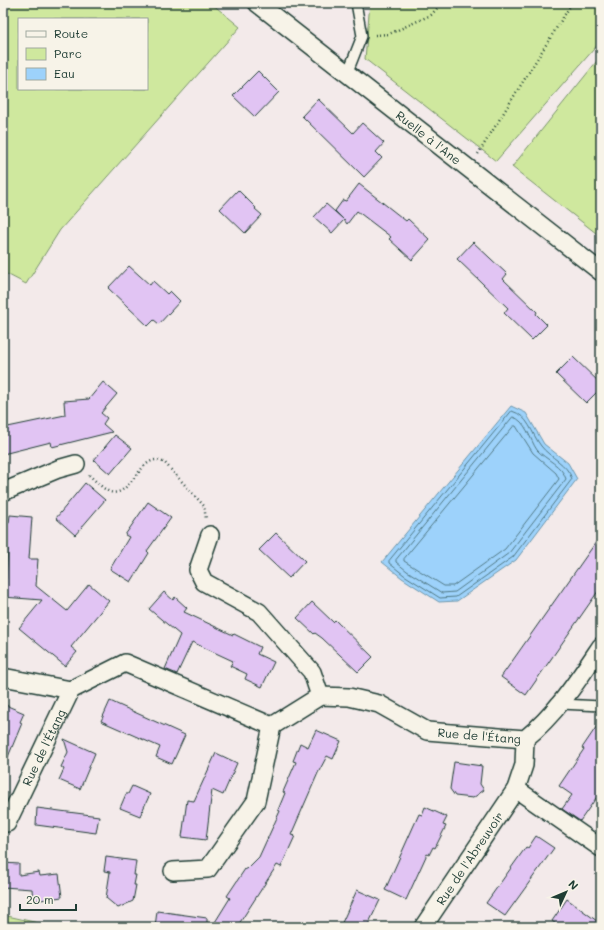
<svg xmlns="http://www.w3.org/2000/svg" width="604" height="930" font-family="Mali,sans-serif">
	<rect width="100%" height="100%" fill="#f3eaea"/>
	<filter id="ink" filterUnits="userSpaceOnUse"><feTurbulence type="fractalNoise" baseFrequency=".025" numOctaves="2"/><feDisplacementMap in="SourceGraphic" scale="8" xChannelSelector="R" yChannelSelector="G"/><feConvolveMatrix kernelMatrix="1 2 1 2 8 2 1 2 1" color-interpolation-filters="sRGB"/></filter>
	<g filter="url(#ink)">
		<g fill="#cfe89e" stroke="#779269" fill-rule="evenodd">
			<path d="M3,3h208l29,24 -180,203 -34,54 -23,-12zM19,19h128v70h-128z"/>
			<polygon points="370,3 601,3 601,41 496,161 365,59"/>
			<polygon points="601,56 601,237 512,167"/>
			<polygon points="3,915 56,927 3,927"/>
		</g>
		<polygon fill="#9dd2fb" stroke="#6b96ab" points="511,406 526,413 544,444 568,463 577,479 516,560 457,601 439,602 402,578 382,562"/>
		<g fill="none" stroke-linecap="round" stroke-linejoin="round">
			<g stroke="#517984" stroke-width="1">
				<path d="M512,411c17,5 19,22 29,35 9,12 26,17 31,33l-59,78 -57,40 -16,1 -36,-23 -15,-12v-2z"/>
				<path d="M513,417c13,3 17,23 24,33 9,10 25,15 29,29l-57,74 -54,39 -13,1 -35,-22 -11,-9v-2z"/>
				<polygon points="514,426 516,426 533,453 556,473 559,479 505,549 453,586 444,586 404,561 404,559"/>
			</g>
		</g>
		<g fill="#e1c4f3" stroke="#1f3d34">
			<polygon points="258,71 279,92 255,117 233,96"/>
			<polygon points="318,99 353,133 362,123 384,143 376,152 382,158 364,177 302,116"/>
			<polygon points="359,184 406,221 408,219 430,240 412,260 389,239 391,237 357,211 347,224 344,220 332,233 314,217 326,204 343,219 335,211 343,200 346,201"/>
			<polygon points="238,190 256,208 255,209 262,215 245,233 220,209"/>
			<polygon points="473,242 507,274 503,279 537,312 536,314 547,325 532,340 504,313 508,308 457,259"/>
			<polygon points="129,266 150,285 153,281 167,294 170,291 180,301 159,324 154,320 148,326 108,288"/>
			<polygon points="573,357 601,384 601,388 586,403 556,374"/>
			<polygon points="103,382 117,394 101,413 107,418 103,424 112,432 52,447 51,442 3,454 3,428 65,415 64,401 89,399"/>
			<polygon points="115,435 132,448 110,474 94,460"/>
			<polygon points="85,483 105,500 75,535 56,518"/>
			<polygon points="148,502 171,518 147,551 149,553 131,582 110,569 129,537 125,535"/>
			<polygon points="10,515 32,517 29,559 38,559 36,586 67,611 89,584 109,601 71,647 77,652 65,666 19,628 42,600 3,597 3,579 6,579 8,549 5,548 7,523 9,523"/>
			<polygon points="276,533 305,561 289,578 259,550"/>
			<polygon points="601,535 601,587 526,695 501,677"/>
			<polygon points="164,592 173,600 175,597 187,608 184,612 233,635 234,634 260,647 257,654 274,662 262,687 245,679 247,674 230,666 233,661 192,642 177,674 165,669 180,635 149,609"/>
			<polygon points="312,602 333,622 335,620 373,657 358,672 322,638 315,633 314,634 297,618"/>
			<polygon points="110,701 185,735 172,764 156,757 160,747 101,721"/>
			<polygon points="3,704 24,713 20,722 22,723 3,769"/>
			<polygon points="601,720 601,791 580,821 562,809 572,795 559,786 584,749 582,748"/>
			<polygon points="316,730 341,741 333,759 327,756 318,773 291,835 295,836 281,867 277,865 237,927 212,927 230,898 227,896 245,869 247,869 259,857 280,811 278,810 285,793 283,792 296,762 293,761 300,743 308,747"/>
			<polygon points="64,739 95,753 80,789 59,780 64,769 61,767 68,752"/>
			<polygon points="216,753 237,763 223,795 212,790 206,840 182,837 187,800 194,801"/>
			<polygon points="454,762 482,766 480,784 484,790 473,798 455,796 450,789"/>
			<polygon points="132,786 150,794 140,816 120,808 126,794 128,794"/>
			<polygon points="425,807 447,817 443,825 446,826 435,848 433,847 429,855 427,854 406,900 385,890 419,814 422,815"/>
			<polygon points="37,808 99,816 96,833 36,825"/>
			<polygon points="536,836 554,848 505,916 486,903 526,847 528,848"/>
			<polygon points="106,857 136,861 134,875 136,875 134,885 136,885 133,901 118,908 106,898 110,872 104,871"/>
			<polygon points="3,863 19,864 19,875 39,872 40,876 59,874 62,897 33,901 32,889 3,887"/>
			<polygon points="357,890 380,900 367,927 340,927"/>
			<polygon points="567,899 601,924 601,927 560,927 552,921"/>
			<polygon points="157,911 207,918 207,927 155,927"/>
		</g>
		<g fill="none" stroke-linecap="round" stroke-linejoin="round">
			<g stroke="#1f3d34" stroke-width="12">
				<g id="service">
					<polyline points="347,74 362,36 356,3"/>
					<polyline points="561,704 601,706"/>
				</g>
			</g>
			<g stroke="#1f3d34" stroke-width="20">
				<g id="minor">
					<path id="s1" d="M257,3l344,269"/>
					<polyline points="3,492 58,469 76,464"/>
					<polyline points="210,535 198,570 204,582 259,612 312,672 320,696"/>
					<polyline points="3,677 71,690"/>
					<polyline points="516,789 601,848"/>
					<path id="s2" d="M3,823h4l64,-133 54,-27 147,63"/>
					<path id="s3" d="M173,871l35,-2 48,-68 16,-75 48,-30 29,1 30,7 48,27 98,8c32,-26 53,-59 76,-93"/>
					<path id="s4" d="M423,927l93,-138 8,-24 1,-26"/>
				</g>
			</g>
			<g stroke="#1f3d34" stroke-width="2.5" stroke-dasharray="1 3" stroke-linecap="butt">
				<polyline points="375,35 389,34 431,15 442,3"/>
				<polyline points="478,154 572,3"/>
				<path d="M89,475c6,5 12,12 19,16 20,10 30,-30 48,-31 3,0 7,2 9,3l39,43 2,13"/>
			</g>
			<use href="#service" stroke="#f7f3e8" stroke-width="9"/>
			<use href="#minor" stroke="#f7f3e8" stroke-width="17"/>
		</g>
	</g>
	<g text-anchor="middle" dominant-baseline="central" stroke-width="3" stroke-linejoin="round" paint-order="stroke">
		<g font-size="12" fill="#1f3d34" stroke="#f7f3e8">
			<text stroke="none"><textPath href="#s1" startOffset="218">Ruelle à l'Ane</textPath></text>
			<text stroke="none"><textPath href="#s3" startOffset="419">Rue de l'Étang</textPath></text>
			<text stroke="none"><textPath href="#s2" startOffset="88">Rue de l'Étang</textPath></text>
			<text stroke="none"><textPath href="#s4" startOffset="83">Rue de l'Abreuvoir</textPath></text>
		</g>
	</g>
	<rect width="604" height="930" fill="none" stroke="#f7f3e8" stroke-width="16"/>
	<rect x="8" y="8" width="588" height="914" fill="none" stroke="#1f3d34" stroke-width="1.5" filter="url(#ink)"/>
	<rect x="18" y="18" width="130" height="72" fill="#f7f3e8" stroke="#a1aaa0"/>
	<rect x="26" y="31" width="20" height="6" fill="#f7f3e8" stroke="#a1aaa0"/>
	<text x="54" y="38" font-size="12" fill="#1f3d34">Route</text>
	<rect x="26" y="48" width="20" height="12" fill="#cfe89e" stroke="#a1aaa0"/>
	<text x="54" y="58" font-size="12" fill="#1f3d34">Parc</text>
	<rect x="26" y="68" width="20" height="12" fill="#9dd2fb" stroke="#a1aaa0"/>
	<text x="54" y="78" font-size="12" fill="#1f3d34">Eau</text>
	<g transform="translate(566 892) rotate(46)" stroke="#f7f3e8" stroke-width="3" paint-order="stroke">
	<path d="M0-3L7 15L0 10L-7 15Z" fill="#1f3d34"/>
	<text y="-6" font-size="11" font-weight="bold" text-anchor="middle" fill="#1f3d34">N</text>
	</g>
	<path d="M20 904v6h56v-6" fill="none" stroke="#1f3d34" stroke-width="2"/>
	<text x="26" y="904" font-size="12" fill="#1f3d34" stroke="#f7f3e8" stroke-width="3" paint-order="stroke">20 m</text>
</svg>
